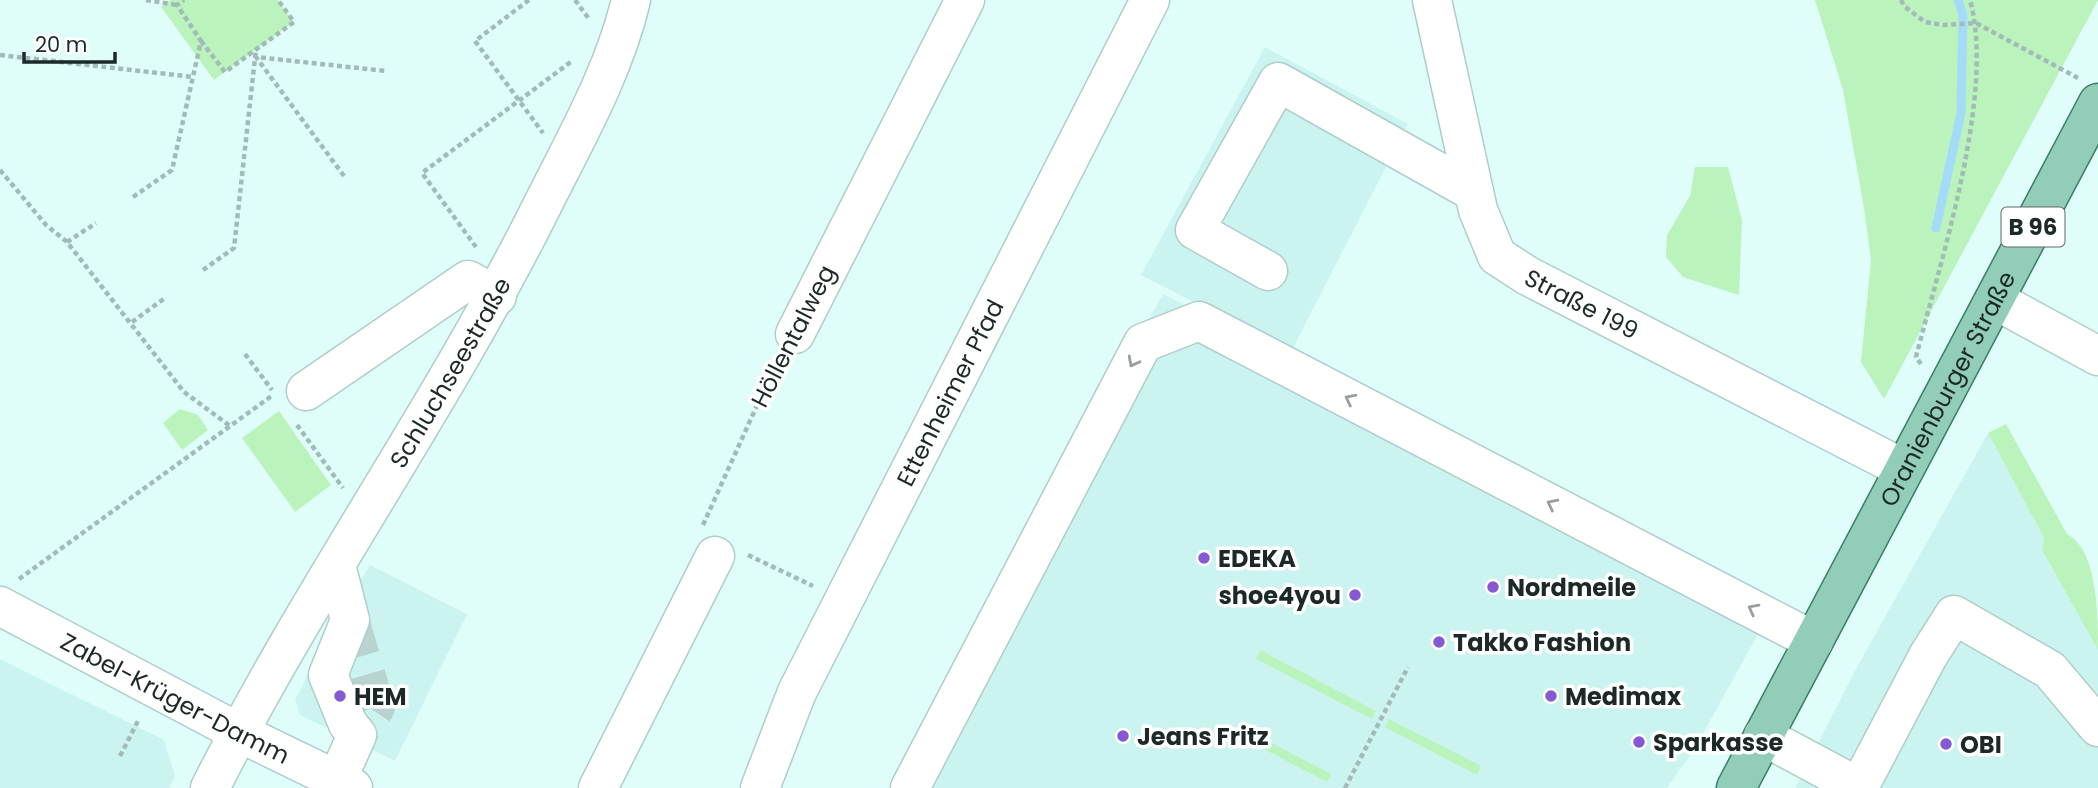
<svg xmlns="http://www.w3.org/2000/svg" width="2098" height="788" font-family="Poppins,sans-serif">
	<rect width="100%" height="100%" fill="#dffefa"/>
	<g fill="#cbf4f0">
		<polygon points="1265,47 1408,124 1291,352 1141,275"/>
		<polygon points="1163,294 1774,605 1694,750 1667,788 891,788"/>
		<polygon points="1988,433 2044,538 2042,550 2098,650 2098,788 1795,788 1857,667"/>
		<polygon points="370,565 467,614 395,761 300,715 295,700 337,619"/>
		<polygon points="0,659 164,740 175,776 169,788 0,788"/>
	</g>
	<g fill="#baf3bc">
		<polygon points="171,0 278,0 294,22 214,80 161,7"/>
		<polygon points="1815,0 2098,0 1884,399 1861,362 1871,260 1864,208 1843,90"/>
		<polygon points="1695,167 1728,167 1742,220 1739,295 1683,277 1666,257 1667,235 1690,196"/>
		<polygon points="180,409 198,415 208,430 182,450 163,423"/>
		<polygon points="279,411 331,485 295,512 242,438"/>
		<path d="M2006,424l61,110c31,16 31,81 31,116l-56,-100 2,-12 -56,-105z"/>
		<polygon points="1260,650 1376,711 1372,719 1256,659"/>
		<polygon points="1389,719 1481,766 1477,775 1385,727"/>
		<polygon points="1239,726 1331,774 1327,782 1235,734"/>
	</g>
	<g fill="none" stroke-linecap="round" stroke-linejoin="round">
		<polyline stroke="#a4dbf8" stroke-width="9" points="1936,228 1961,113 1963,16 1958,0"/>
		<polyline stroke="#b8d3d0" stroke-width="38" stroke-dasharray="38 19" stroke-linecap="butt" points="350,620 376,707 357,735"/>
		<g stroke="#afcdca" stroke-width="41">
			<g id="minor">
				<path id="s1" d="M1432,0l46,210 19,46 31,20 376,193"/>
				<polyline points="1268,271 1195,230 1278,82 1474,192"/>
				<polyline points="1995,300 2098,356"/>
				<polyline points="795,334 965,0"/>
				<polyline points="306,391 468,280 497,296"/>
				<polyline points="336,565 350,620 328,675 348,724 357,735 337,780"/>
				<path id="s2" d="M0,606l238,126 115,56"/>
				<polyline points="1763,736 1860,788"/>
				<polyline points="1859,787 1928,656 1954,615 2050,670 2098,727"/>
				<path id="s3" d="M210,788c101,-200 233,-383 333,-584 33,-66 71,-132 88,-204"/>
				<polyline points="598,788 715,556"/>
				<path id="s4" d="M760,788l37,-96 353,-692"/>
				<polyline points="910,788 1143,343 1199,321 1814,641"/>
			</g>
		</g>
		<g stroke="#397e67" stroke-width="41">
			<g id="major">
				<path id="s5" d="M1736,788l362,-685"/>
			</g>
		</g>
		<g stroke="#a2bbb8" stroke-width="4.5" stroke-dasharray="5 3.5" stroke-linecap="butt">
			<polyline points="146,0 177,5"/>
			<polyline points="529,0 475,41 543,133"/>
			<polyline points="575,0 589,19"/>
			<polyline points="1901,0 1904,6 1925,22 1943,25 1976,23 2078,78"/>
			<polyline points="201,41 225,72 294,22 278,0"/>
			<polyline points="0,55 193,77"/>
			<polyline points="0,170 46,225 67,242 184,392 230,426"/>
			<polyline points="344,176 256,57 386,71"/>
			<polyline points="133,197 172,170 201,41 177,5 184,0"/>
			<polyline points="67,242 96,223"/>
			<polyline points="476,247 422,173 572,61"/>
			<polyline points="203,270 234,248 256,49"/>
			<polyline points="132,322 165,298"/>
			<polyline points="245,354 272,390"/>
			<path d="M1921,364l-5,-7c24,-95 80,-264 54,-357"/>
			<polyline points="297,425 343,488"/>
			<polyline points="703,525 777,361"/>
			<polyline points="748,555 813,586"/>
			<polyline points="19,579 273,395"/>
			<polyline points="120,756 138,721"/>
			<polyline points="1345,788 1408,667"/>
		</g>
		<use href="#minor" stroke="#fff" stroke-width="38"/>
		<use href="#major" stroke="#91cdb8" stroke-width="38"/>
	</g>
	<defs><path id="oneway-chevron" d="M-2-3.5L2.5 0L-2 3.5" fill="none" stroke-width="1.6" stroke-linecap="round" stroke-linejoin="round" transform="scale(1.75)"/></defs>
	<g stroke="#999f9e">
		<use href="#oneway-chevron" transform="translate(1133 362) rotate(118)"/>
		<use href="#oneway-chevron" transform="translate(1350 399) rotate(-153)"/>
		<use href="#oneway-chevron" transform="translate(1552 504) rotate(-153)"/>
		<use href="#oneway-chevron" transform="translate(1753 609) rotate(-152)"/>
	</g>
	<g fill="#8559d3" stroke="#fff" stroke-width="2.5">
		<circle cx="1204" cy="558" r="7"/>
		<circle cx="1493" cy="587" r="7"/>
		<circle cx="1355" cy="595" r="7"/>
		<circle cx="1439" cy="642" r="7"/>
		<circle cx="340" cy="696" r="7"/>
		<circle cx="1551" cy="696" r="7"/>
		<circle cx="1123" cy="736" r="7"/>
		<circle cx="1639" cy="742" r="7"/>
		<circle cx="1946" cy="744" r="7"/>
	</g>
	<g text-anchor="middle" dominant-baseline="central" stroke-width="7" stroke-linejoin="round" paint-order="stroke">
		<rect fill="#fff" stroke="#616968" stroke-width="2" x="2001.5" y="207.5" width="63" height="39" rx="5"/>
		<g font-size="23" font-weight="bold" fill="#1d2928">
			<text x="2033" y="227">B 96</text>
		</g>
		<g font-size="24" fill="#1d2928" stroke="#fff">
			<text stroke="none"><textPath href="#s1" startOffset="362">Straße 199</textPath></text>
			<text transform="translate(793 336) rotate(-63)">Höllentalweg</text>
			<text stroke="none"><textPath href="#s3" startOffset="480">Schluchseestraße</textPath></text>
			<text stroke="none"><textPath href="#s5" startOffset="452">Oranienburger Straße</textPath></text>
			<text stroke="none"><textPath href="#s4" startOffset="439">Ettenheimer Pfad</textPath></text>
			<text stroke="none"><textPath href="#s2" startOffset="198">Zabel-Krüger-Damm</textPath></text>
		</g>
		<g font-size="24" font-weight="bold" fill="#1d2928" stroke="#fff" text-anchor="start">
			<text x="1218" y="558">EDEKA</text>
			<text x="1507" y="587">Nordmeile</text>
			<text x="1341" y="595" text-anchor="end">shoe4you</text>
			<text x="1453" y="642">Takko Fashion</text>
			<text x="354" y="696">HEM</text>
			<text x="1565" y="696">Medimax</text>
			<text x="1137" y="736">Jeans Fritz</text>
			<text x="1653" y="742">Sparkasse</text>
			<text x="1960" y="744">OBI</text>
		</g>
	</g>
	<path d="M24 52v10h91v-10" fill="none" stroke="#1d2928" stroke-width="3.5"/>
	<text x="35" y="52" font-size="21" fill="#1d2928" stroke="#ffffff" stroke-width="5" paint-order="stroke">20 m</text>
</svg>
